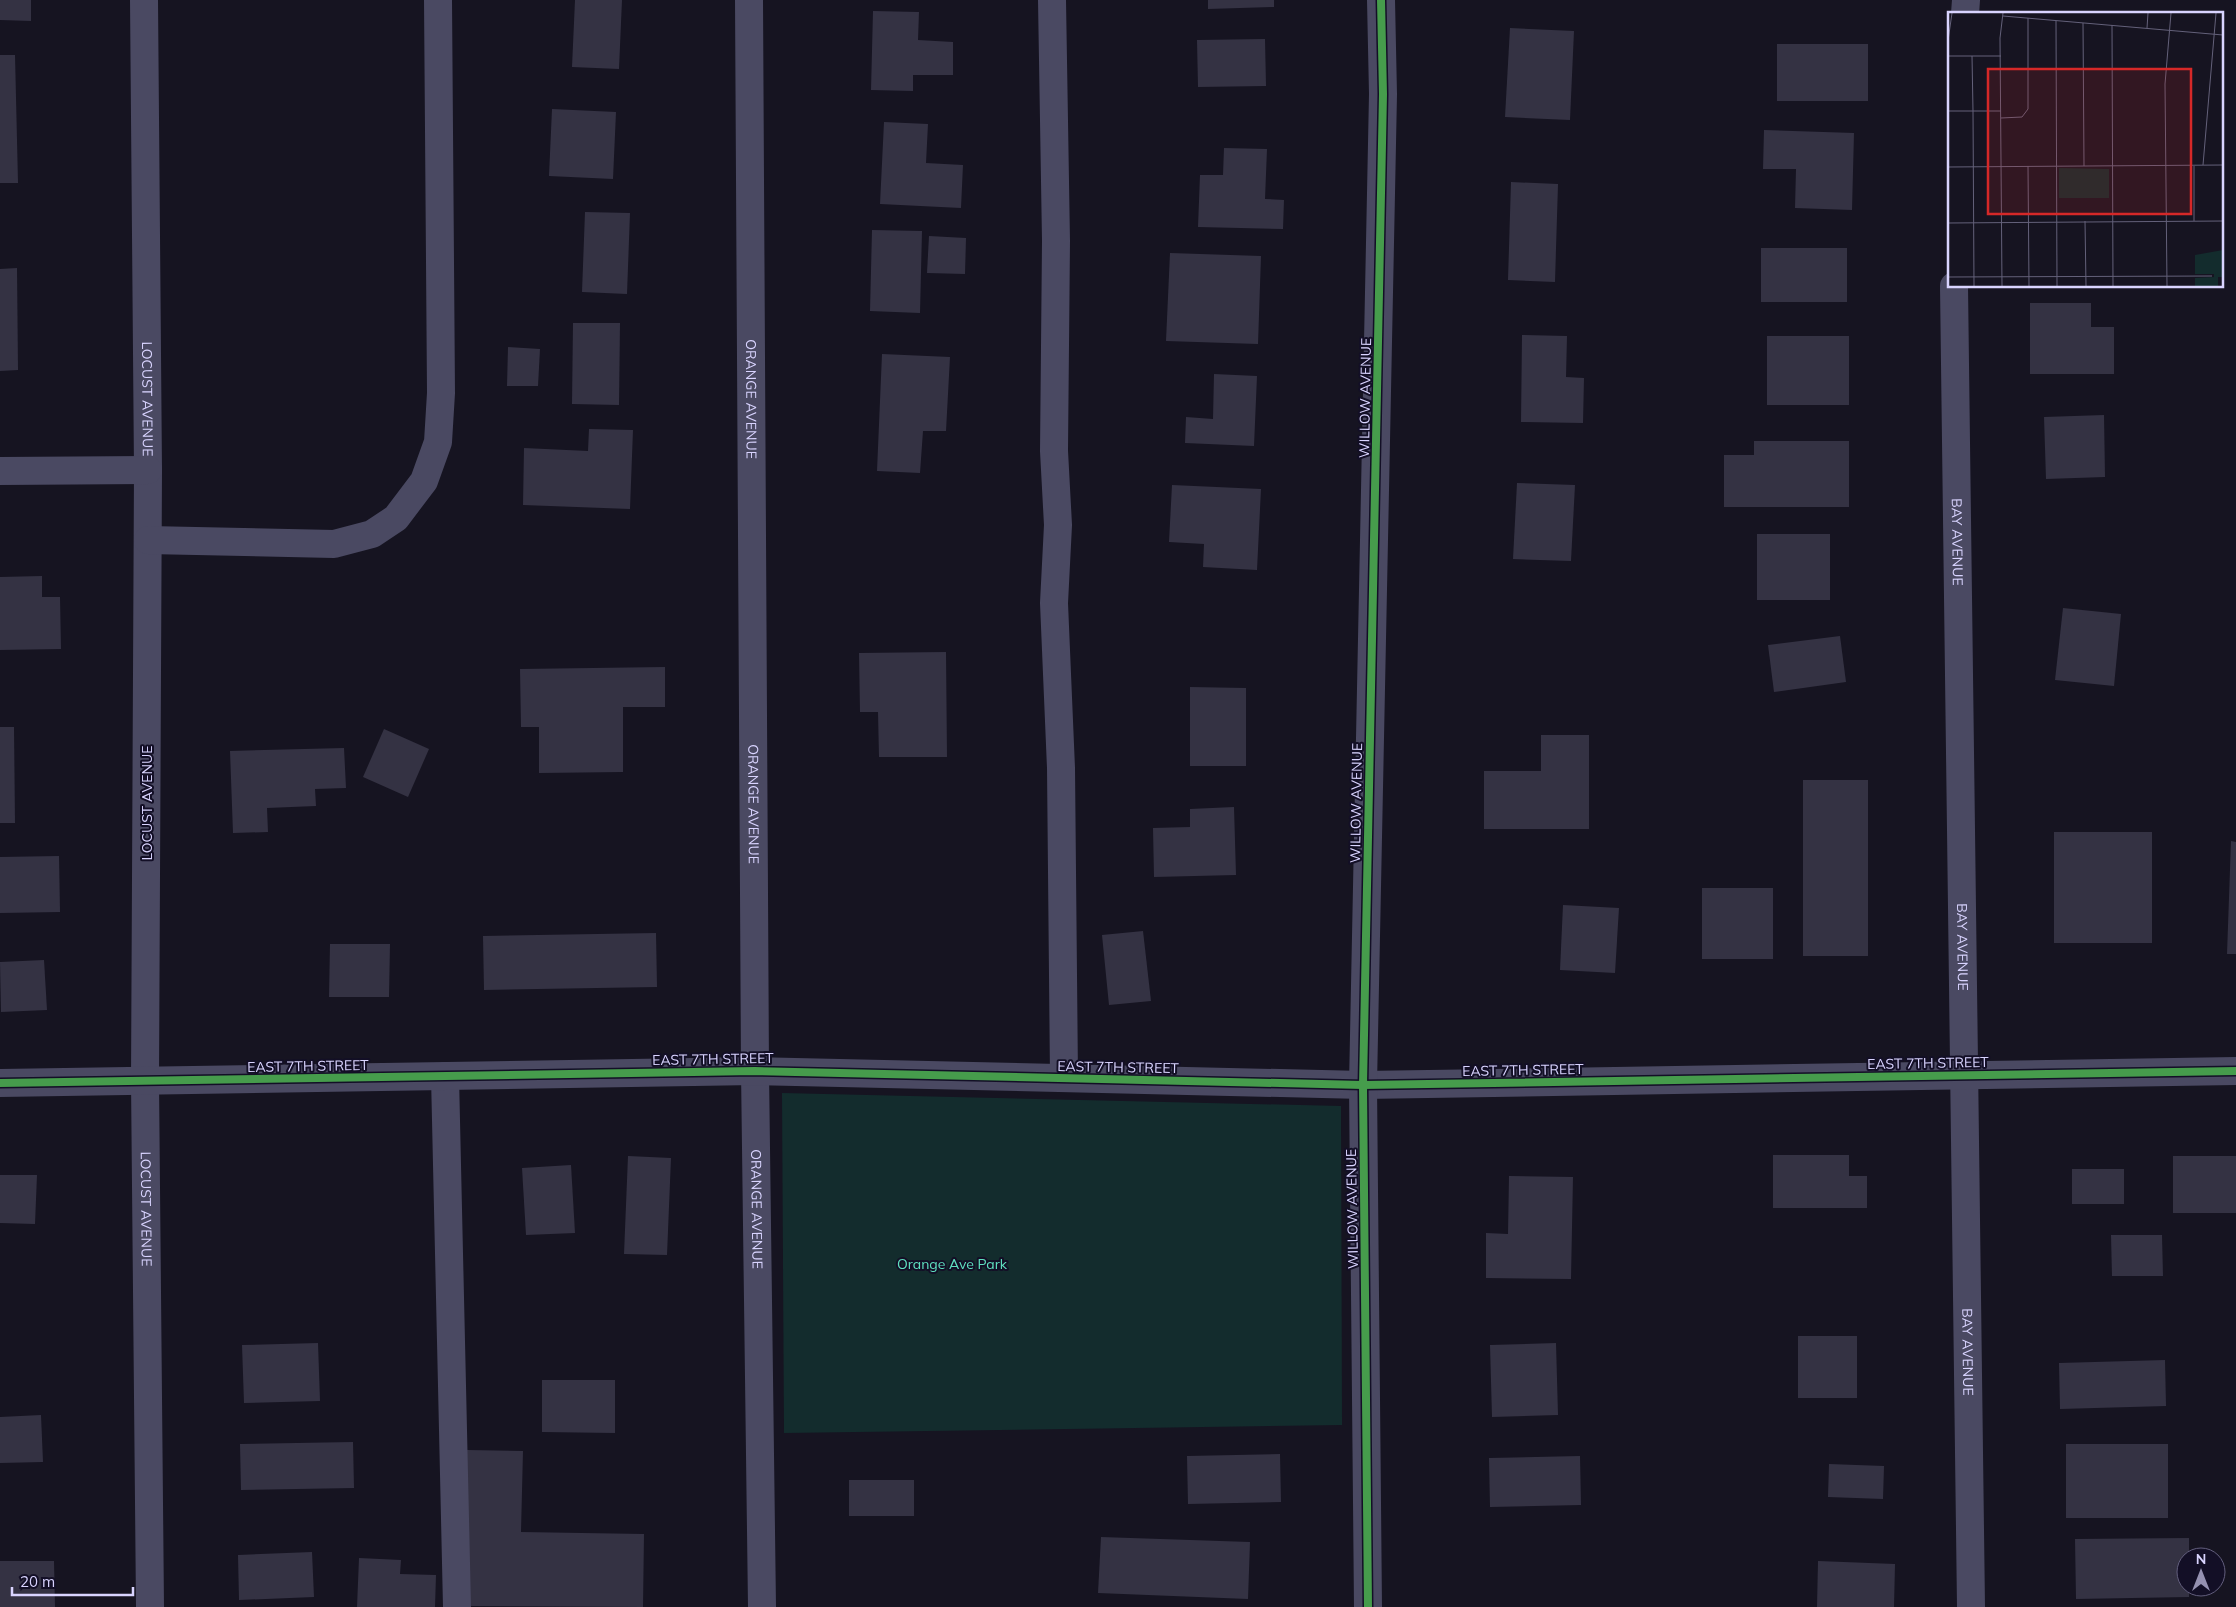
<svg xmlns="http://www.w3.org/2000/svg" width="2236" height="1607" font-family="Mulish,sans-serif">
	<rect width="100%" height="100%" fill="#161421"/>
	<polygon fill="#132c2d" points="782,1093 1341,1106 1342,1425 784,1433"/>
	<g fill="#343243">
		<polygon points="0,0 31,0 31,21 0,20"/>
		<polygon points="575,0 622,0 619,69 572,67"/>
		<polygon points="1208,0 1274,0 1274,7 1208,9"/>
		<polygon points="873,11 919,12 918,40 953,42 953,75 913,75 913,91 871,90"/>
		<polygon points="1510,28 1574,31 1570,120 1505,117"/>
		<polygon points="1265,39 1266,86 1198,87 1197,40"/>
		<rect x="1777" y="44" width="91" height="57"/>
		<polygon points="0,55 15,55 18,183 0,183"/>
		<polygon points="552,109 616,112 613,179 549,176"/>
		<polygon points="884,122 928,124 926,163 963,165 961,208 880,204"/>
		<polygon points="1764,130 1854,133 1852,210 1795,208 1796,169 1763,169"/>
		<polygon points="1224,148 1267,149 1265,199 1284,200 1283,229 1198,227 1200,175 1223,175"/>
		<polygon points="1511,182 1558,184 1555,282 1508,280"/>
		<polygon points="585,212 630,213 627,294 582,292"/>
		<polygon points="872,230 922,231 920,313 870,311"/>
		<polygon points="929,236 966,238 965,274 927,273"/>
		<rect x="1761" y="248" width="86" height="54"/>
		<polygon points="1170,253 1261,256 1258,344 1166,341"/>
		<polygon points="17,268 18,370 0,371 0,269"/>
		<polygon points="2030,303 2091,303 2091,327 2114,327 2114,374 2030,374"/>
		<polygon points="573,323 620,323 619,405 572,404"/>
		<polygon points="1522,335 1567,336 1566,377 1584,378 1583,423 1521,422"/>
		<rect x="1767" y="336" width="82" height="69"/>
		<polygon points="508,347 540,349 538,386 507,386"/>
		<polygon points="882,354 950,357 946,431 923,431 920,473 877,471"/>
		<polygon points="1214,374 1257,376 1254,446 1185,443 1186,417 1213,419"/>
		<polygon points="2104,415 2105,477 2046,479 2044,417"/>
		<polygon points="589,429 633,430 630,509 523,505 524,448 588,451"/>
		<polygon points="1754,441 1849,441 1849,507 1724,507 1724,455 1754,455"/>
		<polygon points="1517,483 1575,485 1571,561 1513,559"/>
		<polygon points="1172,485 1261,489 1257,570 1203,567 1204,544 1169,542"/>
		<rect x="1757" y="534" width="73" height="66"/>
		<polygon points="42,576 42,597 60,597 61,649 0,650 0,577"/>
		<polygon points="2063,608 2121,614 2114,686 2055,680"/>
		<polygon points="1840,636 1846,682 1774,692 1768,645"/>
		<polygon points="946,652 947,757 879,757 878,712 860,712 859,653"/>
		<polygon points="665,667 665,707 623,707 623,772 539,773 539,727 521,727 520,669"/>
		<polygon points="1190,687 1246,688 1246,766 1190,766"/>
		<polygon points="0,727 14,727 15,823 0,823"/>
		<polygon points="384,729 429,749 408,797 363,777"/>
		<polygon points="1541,735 1589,735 1589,829 1484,829 1484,771 1541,771"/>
		<polygon points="344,748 346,788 315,789 316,806 267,808 268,832 233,833 230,751"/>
		<rect x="1803" y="780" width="65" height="176"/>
		<polygon points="1234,807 1236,875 1154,877 1153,828 1190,827 1190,809"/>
		<rect x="2054" y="832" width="98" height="111"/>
		<polygon points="2231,841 2236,842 2236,954 2227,954"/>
		<polygon points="59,856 60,912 0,913 0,857"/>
		<rect x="1702" y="888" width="71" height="71"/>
		<polygon points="1563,905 1619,908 1615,973 1560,970"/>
		<polygon points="1143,931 1151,1001 1109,1005 1102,935"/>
		<polygon points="656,933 657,987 484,990 483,936"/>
		<polygon points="330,944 390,944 389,997 329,997"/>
		<polygon points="44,960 47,1010 1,1012 0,962"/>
		<polygon points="1773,1155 1849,1155 1849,1176 1867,1176 1867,1208 1773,1208"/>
		<polygon points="628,1156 671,1158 667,1255 624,1254"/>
		<rect x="2173" y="1156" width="63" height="57"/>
		<polygon points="571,1165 575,1233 526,1235 522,1168"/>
		<rect x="2072" y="1169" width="52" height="35"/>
		<polygon points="0,1175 37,1175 35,1224 0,1223"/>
		<polygon points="1509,1176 1573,1177 1571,1279 1486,1278 1486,1233 1508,1234"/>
		<polygon points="2111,1235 2162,1235 2163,1276 2112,1276"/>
		<rect x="1798" y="1336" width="59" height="62"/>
		<polygon points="318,1343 320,1401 244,1403 242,1345"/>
		<polygon points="1556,1343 1558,1415 1492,1417 1490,1345"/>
		<polygon points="2165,1360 2166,1406 2060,1409 2059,1363"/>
		<polygon points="542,1380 615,1380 615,1433 542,1432"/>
		<polygon points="41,1415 43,1462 0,1463 0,1417"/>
		<polygon points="353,1442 354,1488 241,1490 240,1444"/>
		<rect x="2066" y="1444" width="102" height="74"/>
		<polygon points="467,1450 523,1451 521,1532 644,1534 643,1607 465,1606"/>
		<polygon points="1280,1454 1281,1502 1188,1504 1187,1456"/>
		<polygon points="1580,1456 1581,1505 1490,1507 1489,1458"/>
		<polygon points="1829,1464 1884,1466 1883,1499 1828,1497"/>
		<rect x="849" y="1480" width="65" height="36"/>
		<polygon points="1101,1537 1250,1542 1248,1599 1098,1593"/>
		<polygon points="2189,1538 2189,1557 2186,1557 2186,1587 2189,1587 2189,1597 2076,1599 2075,1539"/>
		<polygon points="312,1552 314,1597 239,1600 238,1555"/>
		<polygon points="359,1558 401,1560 400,1574 436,1575 435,1607 357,1607"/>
		<polygon points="0,1561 54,1561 55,1607 0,1607"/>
		<polygon points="1818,1561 1895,1564 1894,1607 1817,1607"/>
	</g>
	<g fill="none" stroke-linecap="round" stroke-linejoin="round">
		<g stroke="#4a4962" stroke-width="28">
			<path id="s1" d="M144,0l4,470 -3,611 5,526"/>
			<path id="s2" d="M749,0l6,1071 7,536"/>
			<polyline points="1052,0 1056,241 1054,451 1058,525 1054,603 1061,768 1064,1078"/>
			<polyline points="1965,14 1966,0"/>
			<path id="s3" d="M1954,286l17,1321"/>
			<polyline points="0,471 148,470"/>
			<polyline points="148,540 334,544 372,534 396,518 424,481 438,442 441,393 438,0"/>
			<polyline points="445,1076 457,1607"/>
			<polyline points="0,1083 755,1071 1363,1085 2236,1071"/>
			<polyline points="1368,1607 1363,1085 1383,94 1381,0"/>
		</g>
		<g stroke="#130f26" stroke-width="11">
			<g id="cycleway">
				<polyline points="0,1083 755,1071 1363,1085 2236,1071"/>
				<polyline points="1368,1607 1363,1085 1383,94 1381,0"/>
			</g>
		</g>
		<use href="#cycleway" stroke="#469c4c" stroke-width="8"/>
	</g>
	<g text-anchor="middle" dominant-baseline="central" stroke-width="4" stroke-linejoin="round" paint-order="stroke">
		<g font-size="14" fill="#d9d4ff" stroke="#130f26">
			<text transform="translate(1365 398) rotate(-89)">WILLOW AVENUE</text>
			<text stroke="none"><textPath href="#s1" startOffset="399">LOCUST AVENUE</textPath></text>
			<text stroke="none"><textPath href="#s2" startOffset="399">ORANGE AVENUE</textPath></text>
			<text stroke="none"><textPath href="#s3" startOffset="256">BAY AVENUE</textPath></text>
			<text transform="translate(147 803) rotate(-90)">LOCUST AVENUE</text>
			<text transform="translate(1356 803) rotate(-89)">WILLOW AVENUE</text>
			<text stroke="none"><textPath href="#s2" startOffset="804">ORANGE AVENUE</textPath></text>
			<text stroke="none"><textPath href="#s3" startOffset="661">BAY AVENUE</textPath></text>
			<text transform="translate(713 1059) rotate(-1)">EAST 7TH STREET</text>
			<text transform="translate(1928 1063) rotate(-1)">EAST 7TH STREET</text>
			<text transform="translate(308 1066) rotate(-1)">EAST 7TH STREET</text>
			<text transform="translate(1118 1067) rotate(1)">EAST 7TH STREET</text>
			<text transform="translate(1523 1070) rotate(-1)">EAST 7TH STREET</text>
			<text stroke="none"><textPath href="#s1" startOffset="1209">LOCUST AVENUE</textPath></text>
			<text stroke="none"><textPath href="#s2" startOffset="1209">ORANGE AVENUE</textPath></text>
			<text transform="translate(1352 1209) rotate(-91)">WILLOW AVENUE</text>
			<text stroke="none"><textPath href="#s3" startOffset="1066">BAY AVENUE</textPath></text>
		</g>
		<g font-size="14" fill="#5fe0c0" stroke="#130f26">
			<text x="952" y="1264">Orange Ave Park</text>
		</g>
	</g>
	<g transform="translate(1948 12)">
		<rect width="275" height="275" fill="#161421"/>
		<path d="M111,156l50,1v29h-50zM275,238v27h-5v9h-23v-8l19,-1v-3h-19v-19z" fill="#132c2d"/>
		<path fill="none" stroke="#64617a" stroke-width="1" d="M55,4l220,19M108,9l1,265M135,11l1,143M164,13l1,261M199,16l1,-15M0,29l4,-28M0,44h53M24,44l1,55M0,99h53M25,99l1,175M53,106l21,-1 6,-8v-91M255,153l13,-152M80,154l1,120M0,155l275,-2M137,209l1,65M246,209v-55M0,211l275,-2M0,265l264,-1M54,274l-2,-248 3,-25M219,274l-2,-202 6,-71"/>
		<path fill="#d62828" fill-opacity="0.15" stroke="#d62828" stroke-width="2.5" d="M40,57h203v145h-203z"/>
		<rect width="275" height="275" fill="none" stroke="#d9d4ff" stroke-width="2.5"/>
	</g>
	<g transform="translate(2201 1572)"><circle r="24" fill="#130f26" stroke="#625e7d"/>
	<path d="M0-4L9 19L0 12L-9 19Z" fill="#9591b1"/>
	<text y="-8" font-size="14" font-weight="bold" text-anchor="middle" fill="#d9d4ff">N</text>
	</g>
	<path d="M12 1587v8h121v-8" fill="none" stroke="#d9d4ff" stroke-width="2.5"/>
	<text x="20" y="1587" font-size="15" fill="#d9d4ff" stroke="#130f26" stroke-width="4" paint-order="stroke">20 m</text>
</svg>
